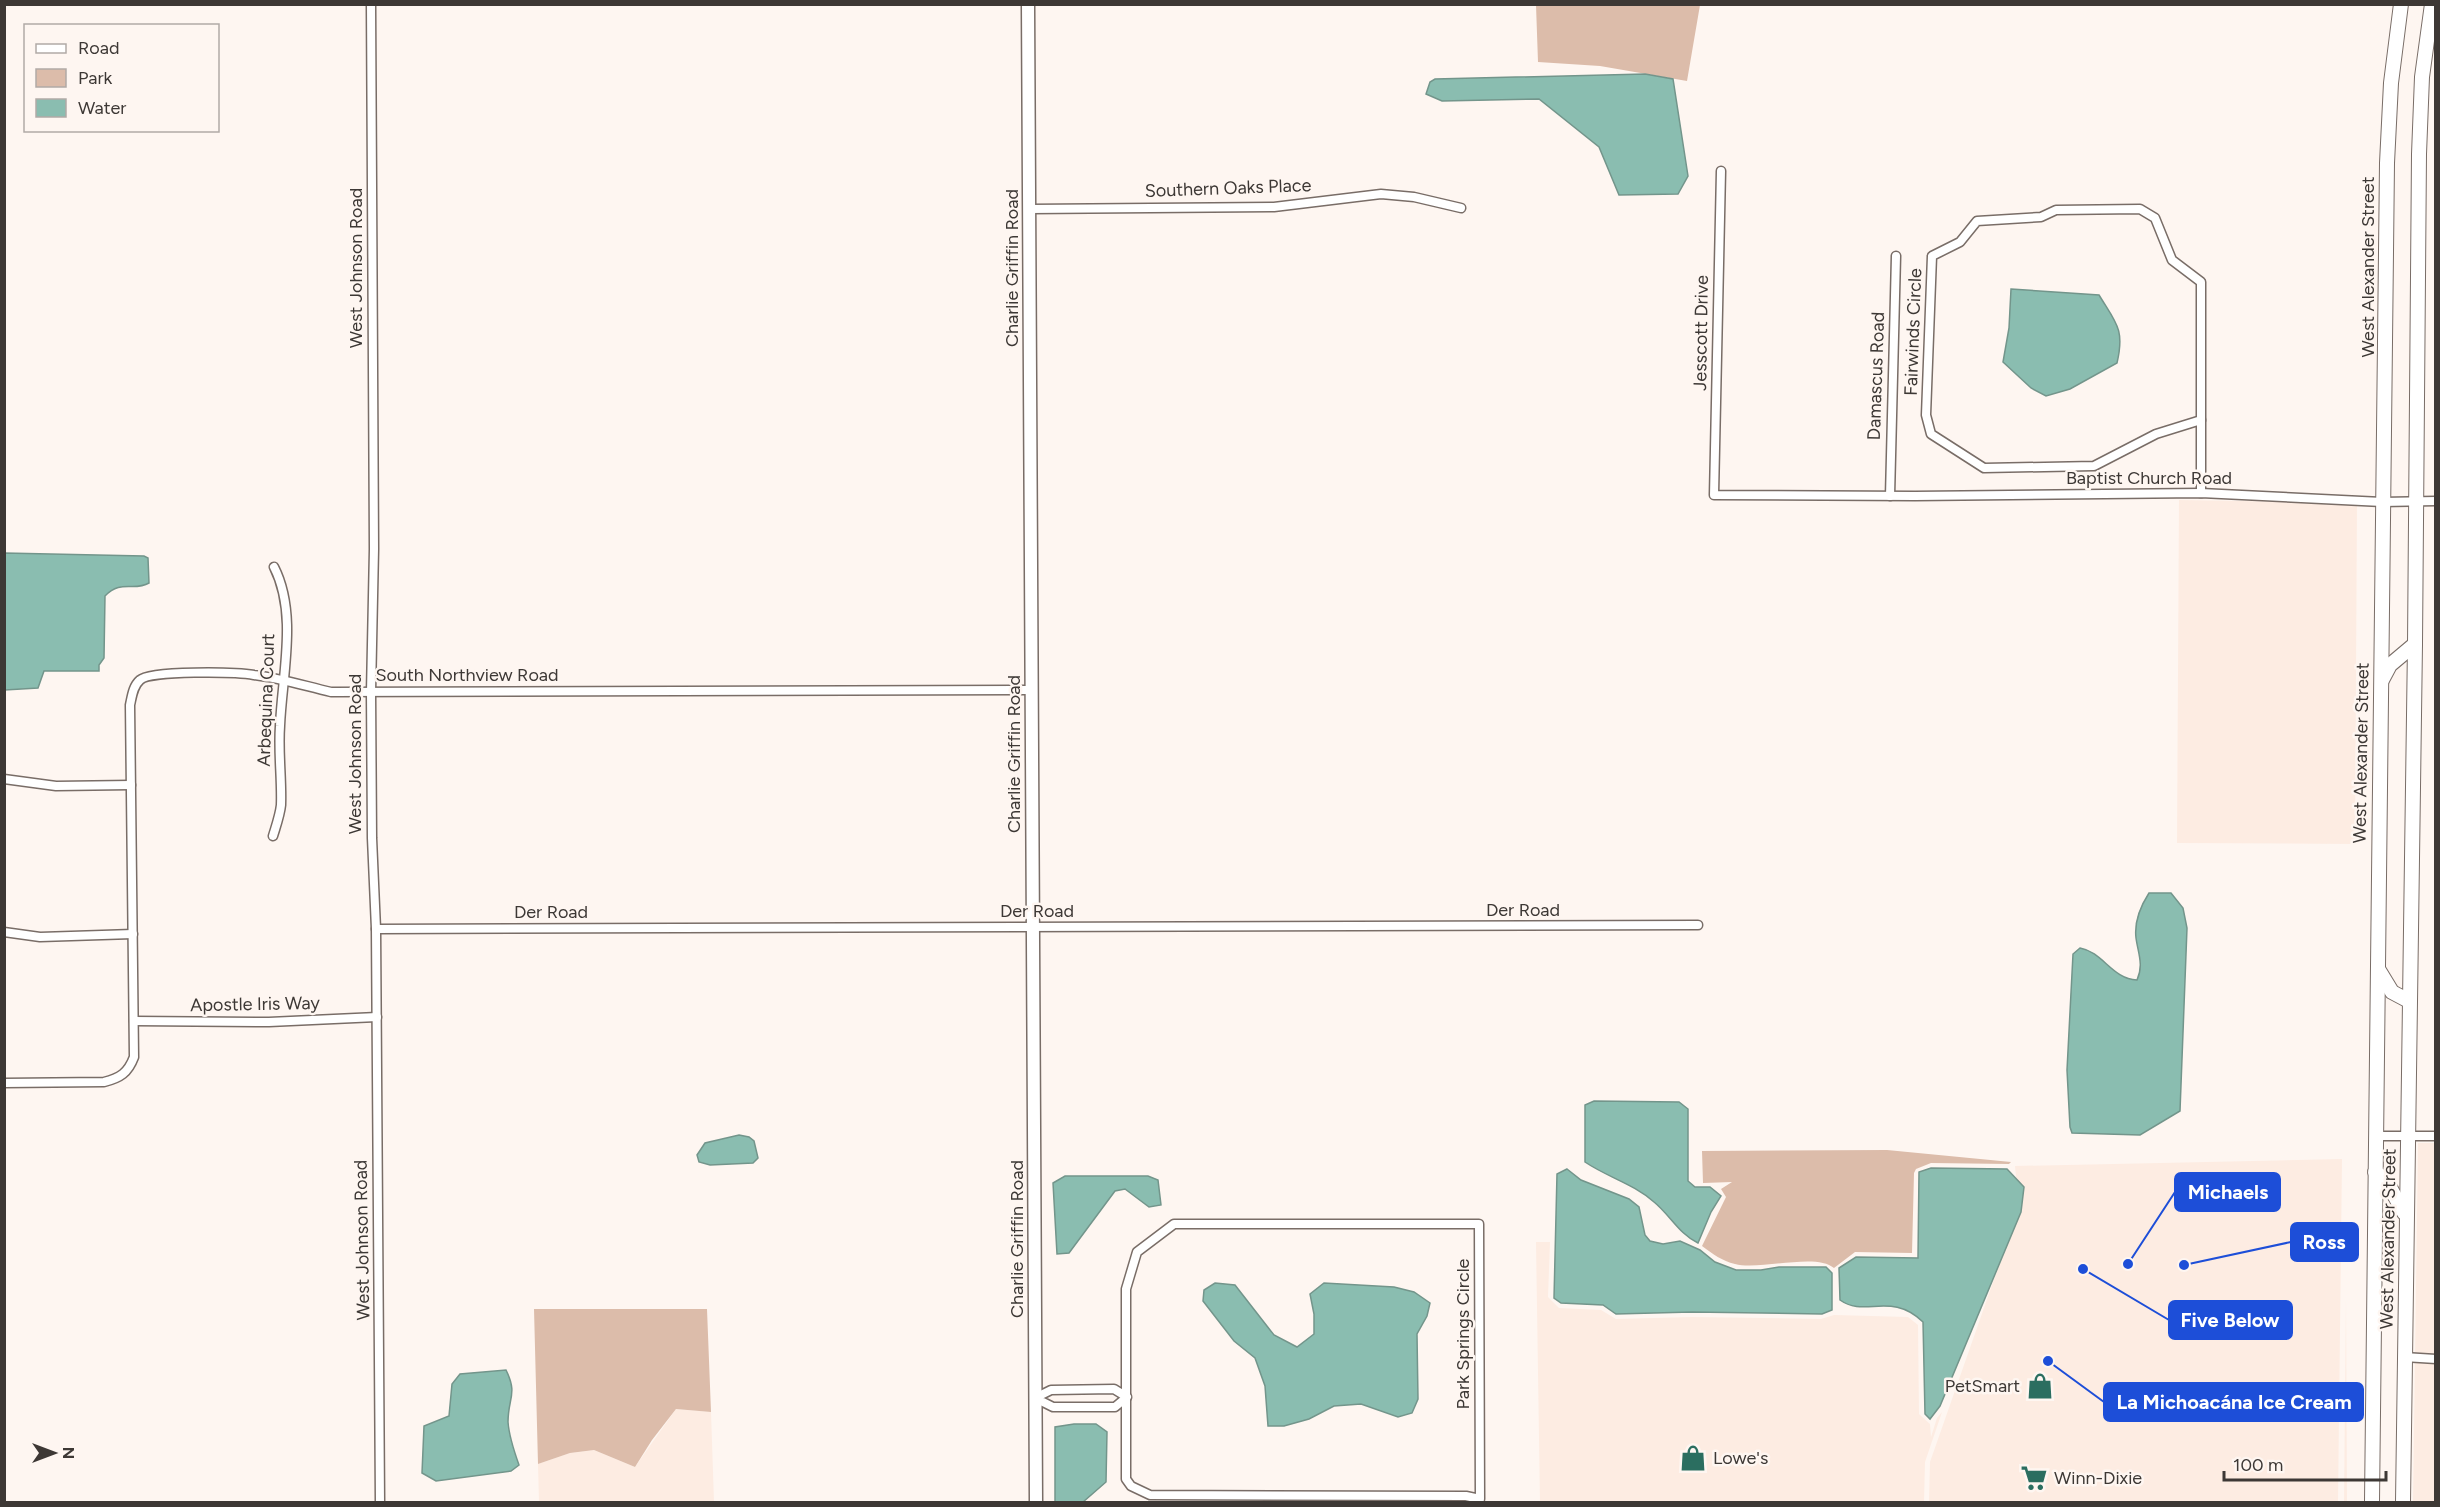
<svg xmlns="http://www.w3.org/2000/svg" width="2440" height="1507" font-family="Figtree,sans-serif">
	<rect width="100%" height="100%" fill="#fef6f1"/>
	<g fill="#fdece2">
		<polygon points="2179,500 2357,503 2355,844 2177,843"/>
		<polygon points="2418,1143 2435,1143 2435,1502 2413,1502"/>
		<polygon points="2342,1159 2338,1502 1929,1502 1930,1462 2019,1208 2015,1166"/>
		<polygon points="1536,1242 1550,1242 1548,1297 1559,1308 1601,1310 1616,1319 1692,1317 1821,1319 1834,1315 1908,1317 1918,1325 1919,1414 1930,1424 1931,1437 1937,1418 1942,1412 1925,1462 1924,1502 1540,1502"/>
		<polygon points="2346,1298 2347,1502 2344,1502"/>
		<polygon points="676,1409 711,1412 714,1502 539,1502 538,1464 570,1453 594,1450 635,1467"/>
	</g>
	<g fill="#dcbcaa">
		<polygon points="1536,5 1700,5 1687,81 1600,66 1538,62"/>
		<path d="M1887,1150l124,12 -2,2 -78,-1 -15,6 -2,4 -2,80 -57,-1 -21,16c-18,-16 -75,3 -99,-4 -13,-3 -22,-10 -33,-18l24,-49 -5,-8 11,-7 -29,1 -1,-32z"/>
		<polygon points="534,1309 707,1309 711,1412 676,1409 652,1440 635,1467 594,1450 570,1453 538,1464"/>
	</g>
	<g fill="#8abdb0" stroke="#73958b" stroke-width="1.5">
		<polygon points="1645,74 1673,79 1688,176 1678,194 1619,195 1599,147 1539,99 1442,101 1426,94 1430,82 1435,79"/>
		<path d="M2011,289l88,6c17,28 26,34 18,68l-47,26 -24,7 -15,-8 -28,-26 6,-34z"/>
		<path d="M4,553l140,3 4,2 1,25c-15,9 -28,-4 -44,13l-1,62 -5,7v6h-55l-6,17 -33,2z"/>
		<path d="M2149,893h22l12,15 4,20 -7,183 -40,24 -68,-2 -2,-6 -3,-57 6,-116 7,-6c23,4 32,31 57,32 7,-15 1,-27 -1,-42 -2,-17 4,-31 13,-45z"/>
		<path d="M1594,1101l85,1 9,7v72l7,6h15l11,9 -10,16 -13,31c-19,-9 -28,-28 -44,-41 -20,-18 -47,-25 -69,-40v-57z"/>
		<polygon points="739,1135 749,1137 754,1141 758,1158 753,1163 710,1165 699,1162 697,1155 705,1143"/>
		<path d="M1931,1168l76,1 17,18 -3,25 -81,194 -10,13 -5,-5 -2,-92c-32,-31 -58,-4 -83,-22l-1,-32 17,-11 62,1 1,-86z"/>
		<polygon points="1567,1169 1581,1180 1629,1199 1639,1207 1645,1235 1650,1241 1663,1244 1680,1241 1700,1250 1715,1262 1736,1270 1761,1270 1779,1267 1826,1267 1832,1273 1832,1310 1822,1314 1692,1312 1616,1314 1603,1305 1561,1303 1554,1298 1557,1174"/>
		<polygon points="1065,1176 1148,1176 1158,1180 1161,1205 1149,1207 1125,1189 1115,1191 1069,1253 1057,1254 1053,1183"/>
		<polygon points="1215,1283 1235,1285 1274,1335 1297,1347 1314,1334 1314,1314 1310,1294 1324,1283 1394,1287 1414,1292 1430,1303 1427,1316 1417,1334 1418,1399 1412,1413 1398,1417 1361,1404 1334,1406 1309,1419 1284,1426 1268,1426 1265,1386 1255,1358 1234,1341 1203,1301 1204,1290"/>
		<path d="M506,1370c12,24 2,28 2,52 1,15 6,29 11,43l-8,6 -75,10 -14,-8 2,-47 25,-10 3,-32 8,-10z"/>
		<polygon points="1074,1424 1096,1424 1107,1432 1106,1482 1083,1502 1055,1502 1055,1427"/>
	</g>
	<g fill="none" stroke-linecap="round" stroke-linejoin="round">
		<g stroke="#796d67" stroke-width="11">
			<g id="street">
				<polyline points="371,4 374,549 371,692 372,838 376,929 380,1502"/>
				<polyline points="1721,171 1714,495 1915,496 2201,493 2382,502 2436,501"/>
				<polyline points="1030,209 1274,207 1381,194 1414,197 1461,208"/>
				<polygon points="2140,209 2155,218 2172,260 2201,282 2201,420 2156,434 2094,466 1984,468 1931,434 1926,415 1932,256 1960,242 1977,221 2041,217 2056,210"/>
				<polyline points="2201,420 2201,493"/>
				<polyline points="1890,496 1896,256"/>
				<polyline points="4,779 56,786 131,785"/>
				<path d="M273,836c3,-10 7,-21 8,-31 1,-26 -3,-53 -1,-79 2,-51 18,-112 -6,-159"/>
				<polyline points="376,929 1698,925"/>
				<polyline points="4,932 40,937 133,934"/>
				<polyline points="134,1021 269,1022 377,1017"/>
				<path d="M4,1083l100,-1c16,-4 24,-9 30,-25l-4,-352c2,-9 3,-19 10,-25 10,-10 97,-8 114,-5 26,3 51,11 77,17l701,-2"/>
				<polyline points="2375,1136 2436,1136"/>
				<polygon points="1174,1224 1479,1224 1480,1499 1466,1496 1150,1495 1131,1486 1126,1479 1126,1289 1137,1252"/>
				<polyline points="2404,1357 2436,1359"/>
				<polygon points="1114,1389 1127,1397 1115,1407 1053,1407 1035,1398 1051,1390"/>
			</g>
		</g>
		<g stroke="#796d67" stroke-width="15">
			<polyline id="secondary" points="1028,4 1036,1502"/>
		</g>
		<g stroke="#796d67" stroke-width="16">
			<g id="primary">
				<polyline points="2382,680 2390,665 2415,644"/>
				<polyline points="2378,969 2392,992 2409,1001"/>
				<polyline points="2375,1172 2386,1180 2404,1213"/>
				<polyline points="2372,1502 2387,163 2391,83 2401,4"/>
				<polyline points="2403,1502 2415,644 2419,154 2422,77 2432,4"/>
			</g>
		</g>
		<use href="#street" stroke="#fff" stroke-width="8"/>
		<use href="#secondary" stroke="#fff" stroke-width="12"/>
		<use href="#primary" stroke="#fff" stroke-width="14"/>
	</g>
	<defs>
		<g id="shop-bare" transform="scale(2.07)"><path d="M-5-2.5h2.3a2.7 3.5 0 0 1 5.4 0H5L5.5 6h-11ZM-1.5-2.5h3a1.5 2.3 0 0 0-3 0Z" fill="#2b6e60" stroke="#fef6f1" stroke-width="2.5" paint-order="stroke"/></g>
		<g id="supermarket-bare" transform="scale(2.07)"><path d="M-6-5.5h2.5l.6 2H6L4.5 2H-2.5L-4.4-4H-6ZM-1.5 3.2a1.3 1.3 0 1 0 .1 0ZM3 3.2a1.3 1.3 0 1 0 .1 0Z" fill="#2b6e60" stroke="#fef6f1" stroke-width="2.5" paint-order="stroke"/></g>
	</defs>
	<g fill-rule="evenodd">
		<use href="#shop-bare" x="2040" y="1386"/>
		<use href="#shop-bare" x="1693" y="1458"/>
		<use href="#supermarket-bare" x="2034" y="1478"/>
	</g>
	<g text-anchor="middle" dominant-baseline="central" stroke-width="5" stroke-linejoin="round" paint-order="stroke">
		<g font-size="18" fill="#3d3835" stroke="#fef6f1">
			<text transform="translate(1228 188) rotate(-2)">Southern Oaks Place</text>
			<text transform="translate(2368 267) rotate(-90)">West Alexander Street</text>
			<text transform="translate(356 268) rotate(-90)">West Johnson Road</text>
			<text transform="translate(1012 268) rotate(-90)">Charlie Griffin Road</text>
			<text transform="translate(1913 332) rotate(-88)">Fairwinds Circle</text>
			<text transform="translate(1701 333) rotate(-89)">Jesscott Drive</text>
			<text transform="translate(1876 376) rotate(-88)">Damascus Road</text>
			<text x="2149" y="478">Baptist Church Road</text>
			<text x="467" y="675">South Northview Road</text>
			<text transform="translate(266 700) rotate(-88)">Arbequina Court</text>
			<text transform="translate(2361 753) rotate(-89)">West Alexander Street</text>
			<text transform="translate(355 754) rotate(-90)">West Johnson Road</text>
			<text transform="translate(1014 754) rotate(-90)">Charlie Griffin Road</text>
			<text x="1523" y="910">Der Road</text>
			<text x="1037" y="911">Der Road</text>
			<text x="551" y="912">Der Road</text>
			<text transform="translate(255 1004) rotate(-1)">Apostle Iris Way</text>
			<text transform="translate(1017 1239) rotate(-90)">Charlie Griffin Road</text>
			<text transform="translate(2388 1239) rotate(-89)">West Alexander Street</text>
			<text transform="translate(362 1240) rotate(-91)">West Johnson Road</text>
			<text transform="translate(1463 1334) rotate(-90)">Park Springs Circle</text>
		</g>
		<g font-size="18" fill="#3d3835" stroke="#fef6f1" text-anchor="start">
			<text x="2020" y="1386" text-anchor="end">PetSmart</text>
			<text x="1713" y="1458">Lowe's</text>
			<text x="2054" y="1478">Winn-Dixie</text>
		</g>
	</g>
	<path fill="none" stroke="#1d4ed8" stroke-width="2" d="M2128 1264L2175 1192M2184 1265L2291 1242M2083 1269L2169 1320M2048 1361L2104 1402"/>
	<g fill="#1d4ed8" stroke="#fef6f1" stroke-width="2">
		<circle cx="2128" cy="1264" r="6"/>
		<circle cx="2184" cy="1265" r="6"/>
		<circle cx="2083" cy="1269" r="6"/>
		<circle cx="2048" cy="1361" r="6"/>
	</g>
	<g fill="#1d4ed8" stroke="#1d4ed8" stroke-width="2">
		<rect x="2175" y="1173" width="105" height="38" rx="6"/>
		<rect x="2291" y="1223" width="67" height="38" rx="6"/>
		<rect x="2169" y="1301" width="123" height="38" rx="6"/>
		<rect x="2104" y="1383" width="259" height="38" rx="6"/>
	</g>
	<g font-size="20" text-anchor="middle" font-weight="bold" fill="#fff">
		<text x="2228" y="1199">Michaels</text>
		<text x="2324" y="1249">Ross</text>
		<text x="2230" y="1327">Five Below</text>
		<text x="2234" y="1409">La Michoacána Ice Cream</text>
	</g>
	<rect width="2440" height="1507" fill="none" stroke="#3d3835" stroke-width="12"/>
	<rect x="24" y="24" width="195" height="108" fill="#fef6f1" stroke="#b1aaa6" stroke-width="1.5"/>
	<rect x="36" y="44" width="30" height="9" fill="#ffffff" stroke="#b1aaa6" stroke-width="1.5"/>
	<text x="78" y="54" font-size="18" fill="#3d3835">Road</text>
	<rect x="36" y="69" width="30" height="18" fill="#dcbcaa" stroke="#b1aaa6" stroke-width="1.5"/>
	<text x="78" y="84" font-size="18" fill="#3d3835">Park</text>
	<rect x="36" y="99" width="30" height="18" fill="#8abdb0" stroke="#b1aaa6" stroke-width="1.5"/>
	<text x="78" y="114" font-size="18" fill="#3d3835">Water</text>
	<g transform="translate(54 1453) rotate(90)" stroke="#fef6f1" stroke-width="4.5" paint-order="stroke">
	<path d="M0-4.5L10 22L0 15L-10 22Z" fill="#3d3835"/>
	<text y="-9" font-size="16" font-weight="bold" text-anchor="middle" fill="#3d3835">N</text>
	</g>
	<path d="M2224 1471v9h162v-9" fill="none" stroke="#3d3835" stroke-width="3"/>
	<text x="2233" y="1471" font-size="18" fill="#3d3835" stroke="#fef6f1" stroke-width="4.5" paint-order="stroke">100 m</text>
</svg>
